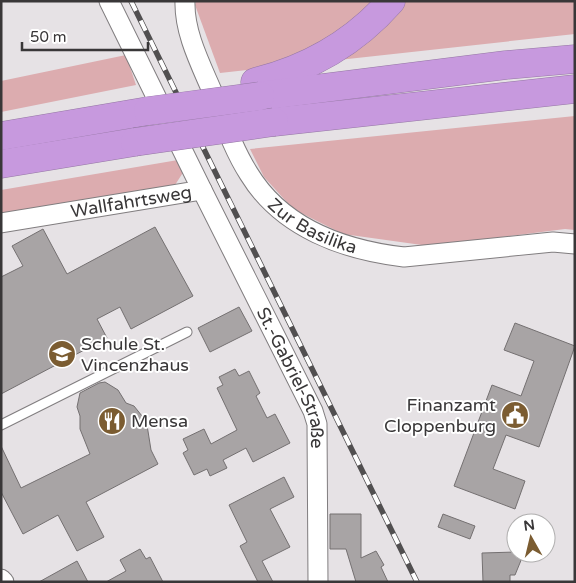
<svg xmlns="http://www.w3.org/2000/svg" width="576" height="583" font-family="'Varela Round',sans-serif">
	<rect width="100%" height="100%" fill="#e6e2e5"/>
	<g fill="#dcacaf">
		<polygon points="196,1 575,1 575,34 220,73 195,5"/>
		<polygon points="126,55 136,85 1,112 1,81"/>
		<polygon points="575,116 575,230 565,229 429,246 343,234 293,209 264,177 250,149"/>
		<polygon points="178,160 184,171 175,185 1,214 1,190"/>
	</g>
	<g fill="#a8a4a5" stroke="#747071">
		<polygon points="155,227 193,296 131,329 120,307 97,319 107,338 1,394 1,277 23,266 12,246 43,229 67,274"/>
		<polygon points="239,307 252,331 210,352 198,328"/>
		<polygon points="515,323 575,346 539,447 506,435 493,469 525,481 515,509 454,486 492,385 521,396 534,361 504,350"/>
		<polygon points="235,369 239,376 249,371 260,393 256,396 267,418 275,414 290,443 253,462 246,448 223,460 227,468 210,476 207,469 194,475 183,453 188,450 183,439 204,429 211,444 237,430 217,388 223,385 219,377"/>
		<polygon points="105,382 118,390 126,403 134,406 142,416 147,425 151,450 158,464 86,502 104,537 77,551 58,515 23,534 1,492 1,446 21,488 90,454 80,429 80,416 77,407 80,393 99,383"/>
		<polygon points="284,477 294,497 270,509 290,547 262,561 273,582 258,582 240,546 247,542 229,505"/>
		<polygon points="330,514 361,514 361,558 376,551 384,565 381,567 388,582 356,582 346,549 330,549"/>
		<polygon points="443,514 475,526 470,539 438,527"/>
		<polygon points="140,549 146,559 150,557 163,582 106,582 126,571 120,560"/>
		<polygon points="516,552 524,553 515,575 510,575 510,582 483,582 482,553"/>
		<polygon points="77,561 88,582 39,582"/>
	</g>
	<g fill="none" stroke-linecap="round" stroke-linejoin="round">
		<g stroke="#807d7f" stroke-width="11">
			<polyline id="lane" points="1,425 187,332"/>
		</g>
		<g stroke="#807d7f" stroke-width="21">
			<g id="street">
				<path id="s1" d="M185,1c-1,31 15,62 27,90 11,28 21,58 37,83 33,54 95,76 155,83l149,-15 22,2"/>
				<path id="s2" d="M202,190l111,221 4,13 1,158"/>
				<path id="s3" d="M1,223l201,-33 -93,-189"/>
				<polyline points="1,579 4,582"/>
			</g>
		</g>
		<g stroke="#9577a4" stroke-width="29">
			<g id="highway">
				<path d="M255,82c53,-13 100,-40 136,-81"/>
				<polyline points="260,96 506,65 575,59"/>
				<polyline points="274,122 575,89"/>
				<polyline points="1,136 148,111"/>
				<polyline points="1,164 135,142"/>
			</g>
		</g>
		<use href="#lane" stroke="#fff" stroke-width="9"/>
		<use href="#street" stroke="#fff" stroke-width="19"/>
		<use href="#highway" stroke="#c799de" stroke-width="28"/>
		<g stroke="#514f50" stroke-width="5.5">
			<polyline id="rail" points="131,1 417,582"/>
		</g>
		<use href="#rail" stroke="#fff" stroke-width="4" stroke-dasharray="11" stroke-linecap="butt"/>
		<g stroke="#9577a4" stroke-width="29" stroke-linecap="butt">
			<g id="highway-bridge">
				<polyline points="148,111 260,96"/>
				<polyline points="135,142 274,122"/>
			</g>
		</g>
		<use href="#highway-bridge" stroke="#c799de" stroke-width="28"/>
	</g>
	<defs>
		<g id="school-disc" transform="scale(1.4375)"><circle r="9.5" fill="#7b5c31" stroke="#fff"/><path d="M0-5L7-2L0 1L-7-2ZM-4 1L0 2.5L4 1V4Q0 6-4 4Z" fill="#fff"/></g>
		<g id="civic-disc" transform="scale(1.4375)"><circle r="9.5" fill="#7b5c31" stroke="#fff"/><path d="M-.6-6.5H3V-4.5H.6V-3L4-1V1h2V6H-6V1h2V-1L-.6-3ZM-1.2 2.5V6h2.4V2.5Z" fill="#fff"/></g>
		<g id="restaurant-disc" transform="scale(1.4375)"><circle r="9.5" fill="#7b5c31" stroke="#fff"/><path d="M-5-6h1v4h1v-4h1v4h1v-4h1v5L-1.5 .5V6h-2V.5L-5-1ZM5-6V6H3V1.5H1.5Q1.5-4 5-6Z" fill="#fff"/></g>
	</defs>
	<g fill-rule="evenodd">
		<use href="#school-disc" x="62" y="354"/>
		<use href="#civic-disc" x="515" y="415"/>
		<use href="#restaurant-disc" x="112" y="421"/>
	</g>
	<g text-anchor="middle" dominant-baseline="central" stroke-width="4" stroke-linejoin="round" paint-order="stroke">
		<g font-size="18" fill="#393738" stroke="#fff">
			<text stroke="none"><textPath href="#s3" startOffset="132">Wallfahrtsweg</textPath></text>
			<text stroke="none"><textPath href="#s1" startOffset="270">Zur Basilika</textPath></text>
			<text stroke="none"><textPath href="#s2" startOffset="209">St.-Gabriel-Straße</textPath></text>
		</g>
		<g font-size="18" fill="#393738" stroke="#fff" text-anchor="start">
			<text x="81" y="344">Schule St.<tspan x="81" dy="21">Vincenzhaus</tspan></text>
			<text x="496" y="405" text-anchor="end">Finanzamt<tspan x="496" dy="21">Cloppenburg</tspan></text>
			<text x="131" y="421">Mensa</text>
		</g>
	</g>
	<rect width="576" height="583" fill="none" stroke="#393738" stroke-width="5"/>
	<g transform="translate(531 538) rotate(352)"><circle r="24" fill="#ffffff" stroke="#b0afaf"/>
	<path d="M0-4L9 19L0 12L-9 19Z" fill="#7b5c31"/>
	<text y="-8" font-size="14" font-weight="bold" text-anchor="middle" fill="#393738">N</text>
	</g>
	<path d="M22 42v8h126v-8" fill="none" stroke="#393738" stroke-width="2.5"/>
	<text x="30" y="42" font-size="15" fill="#393738" stroke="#ffffff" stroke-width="4" paint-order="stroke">50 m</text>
</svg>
